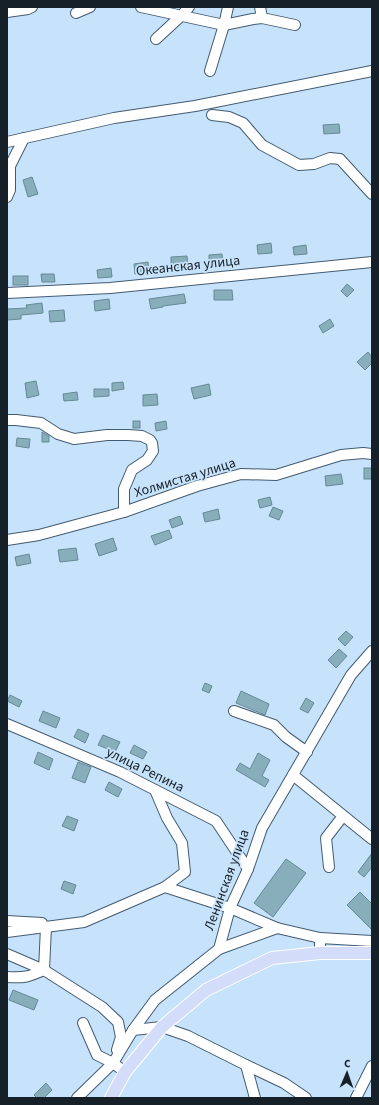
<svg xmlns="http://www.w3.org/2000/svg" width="379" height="1105" font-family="'Source Sans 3',sans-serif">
	<rect width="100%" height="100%" fill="#c7e2fb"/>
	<g fill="#89aebb" stroke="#658996">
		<polygon points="339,124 340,133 324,134 323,125"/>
		<polygon points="32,177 38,194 28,197 23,180"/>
		<polygon points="271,243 272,253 258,254 257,245"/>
		<polygon points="306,245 307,254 294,255 293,247"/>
		<polygon points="222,254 223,263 209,263 209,255"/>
		<polygon points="187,256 188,268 171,268 171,257"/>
		<polygon points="148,262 149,272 135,274 134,264"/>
		<polygon points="111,268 112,277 98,278 97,270"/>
		<polygon points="41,274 54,274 55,282 42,282"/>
		<rect x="13" y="276" width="15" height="9"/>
		<polygon points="347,284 354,290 347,297 341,291"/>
		<polygon points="214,290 232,290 233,300 214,300"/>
		<polygon points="184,294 186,303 163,306 163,307 151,309 149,299"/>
		<polygon points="109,299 110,309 95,311 94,301"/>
		<polygon points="42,303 43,313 21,315 21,319 7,320 7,309 27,308 26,305"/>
		<polygon points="64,310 65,321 50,322 49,311"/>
		<polygon points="330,319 334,326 323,333 319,326"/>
		<polygon points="368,352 372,357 372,363 365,370 357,362"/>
		<polygon points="36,381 39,395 27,398 25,383"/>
		<polygon points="123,382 124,389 112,391 112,383"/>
		<polygon points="209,384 211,395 194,399 191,388"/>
		<polygon points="94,389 109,389 109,396 94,397"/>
		<polygon points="77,392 78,400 64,401 63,394"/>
		<polygon points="157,394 158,405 143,406 143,395"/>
		<rect x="133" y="421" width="7" height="7"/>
		<polygon points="166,421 167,429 156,431 155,423"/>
		<polygon points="42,432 49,436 49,442 42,442"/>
		<polygon points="17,438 30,439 29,448 16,446"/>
		<rect x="364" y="468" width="8" height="11"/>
		<polygon points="341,474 343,484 326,486 325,476"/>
		<polygon points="270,497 272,505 260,508 258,500"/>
		<polygon points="273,507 283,511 279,520 269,516"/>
		<polygon points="218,509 220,519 205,522 203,513"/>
		<polygon points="180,516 183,524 172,528 169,520"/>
		<polygon points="169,530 172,538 155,545 151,536"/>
		<polygon points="113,538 117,550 99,556 95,544"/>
		<polygon points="76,548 78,560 60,562 58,550"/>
		<polygon points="29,554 31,563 17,566 15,557"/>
		<polygon points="346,631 353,637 345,646 338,639"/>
		<polygon points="339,649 347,656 336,668 328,660"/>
		<polygon points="205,683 212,686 209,693 202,690"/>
		<polygon points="241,691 269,704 265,715 236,703"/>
		<polygon points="10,695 22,701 19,707 7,701"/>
		<polygon points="306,698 314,703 308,713 300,709"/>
		<polygon points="43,711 60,718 56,728 39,721"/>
		<polygon points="78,729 89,734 85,743 74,737"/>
		<polygon points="103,735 120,742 115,752 98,745"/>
		<polygon points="134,745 147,752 143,759 130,753"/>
		<polygon points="38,752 53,759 49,770 34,763"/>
		<polygon points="258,753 270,760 262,776 269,780 265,787 236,770 240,763 250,769"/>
		<polygon points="78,762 91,767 85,783 72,778"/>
		<polygon points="109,782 122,789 118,797 105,790"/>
		<polygon points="67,816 78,820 74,831 62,826"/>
		<polygon points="372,853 372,867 364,877 358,872"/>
		<polygon points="286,859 306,873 273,917 254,903"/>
		<polygon points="64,881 76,885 73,894 61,889"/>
		<polygon points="360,892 372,904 372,930 347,905"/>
		<polygon points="13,990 38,1000 34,1010 9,1000"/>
		<polygon points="46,1083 52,1090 44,1098 37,1098 34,1095"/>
	</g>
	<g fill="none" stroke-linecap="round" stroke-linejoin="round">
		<g stroke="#435b70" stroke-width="12">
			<g id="minor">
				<polyline points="141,7 224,25 253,19 262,18 295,25"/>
				<polyline points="260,7 262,18"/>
				<polyline points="7,12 28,9 32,7"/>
				<polyline points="76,13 90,7"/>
				<polyline points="156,39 182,15 189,7"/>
				<polyline points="210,71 224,25 228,7"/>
				<polyline points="212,115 229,117 243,123 262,145 299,165 314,164 330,158 340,159 372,194"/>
				<polyline points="7,142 114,118 195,106 372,71"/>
				<polyline points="7,167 10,166 24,138"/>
				<polyline points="7,197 10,190 10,166"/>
				<polyline points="7,293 110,288 372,262"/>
				<polyline points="7,420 16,420 41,423 58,434 74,439 107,435 128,435 142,436 150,440 152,443 153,451 147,460 132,470 124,489 124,512"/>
				<polyline points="7,540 39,535 124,512 197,486 241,474 276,475 341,455 363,453 372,454"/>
				<polyline points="234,711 274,725 286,737 307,752"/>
				<polyline points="7,724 120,772 216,821 248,869"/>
				<polyline points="293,775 372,839"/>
				<polyline points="155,790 167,818 182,843 185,872 165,887"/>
				<polyline points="329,867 326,838 343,816"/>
				<polyline points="7,921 42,923"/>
				<polyline points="7,932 84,922 165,887 230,908 277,928 320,938 320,953"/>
				<polyline points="320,938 372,941"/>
				<polyline points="219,949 277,928"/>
				<polyline points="7,954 44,970 102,1007 118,1022 121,1037 117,1050"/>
				<path d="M7,977c18,1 21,0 37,-7l2,-43"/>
				<polyline points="83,1023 97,1055 113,1063 125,1072"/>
				<polyline points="133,1030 162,1027 188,1036 246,1065 284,1083 306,1098"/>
				<polyline points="246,1065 255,1098"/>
				<polyline points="77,1098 113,1063 133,1030 155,1000 219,949 230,908 248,869 262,828 351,675 372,651"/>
				<polyline points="356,1098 372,1066"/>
			</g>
		</g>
		<g stroke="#fff" stroke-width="14">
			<polyline id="major" points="111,1098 125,1072 162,1027 206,990 272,958 320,953 372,953"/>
		</g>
		<use href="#minor" stroke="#fff" stroke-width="10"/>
		<use href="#major" stroke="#d3dcf8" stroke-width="12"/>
	</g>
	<g text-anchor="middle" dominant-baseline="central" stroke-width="3.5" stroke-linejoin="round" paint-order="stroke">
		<g font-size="14" fill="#162029" stroke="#c7e2fb">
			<text transform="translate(188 266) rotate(-6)">Океанская улица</text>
			<text transform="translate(185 478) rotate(-17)">Холмистая улица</text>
			<text transform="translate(145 770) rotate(26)">улица Репина</text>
			<text transform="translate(227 880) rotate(-70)">Ленинская улица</text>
		</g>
	</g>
	<rect width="379" height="1105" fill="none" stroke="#162029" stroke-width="16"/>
	<g transform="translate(347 1073) rotate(2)" stroke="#c7e2fb" stroke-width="3" paint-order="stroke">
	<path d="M0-3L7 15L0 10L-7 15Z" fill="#162029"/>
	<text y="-6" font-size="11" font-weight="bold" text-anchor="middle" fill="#162029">С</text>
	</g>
</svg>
